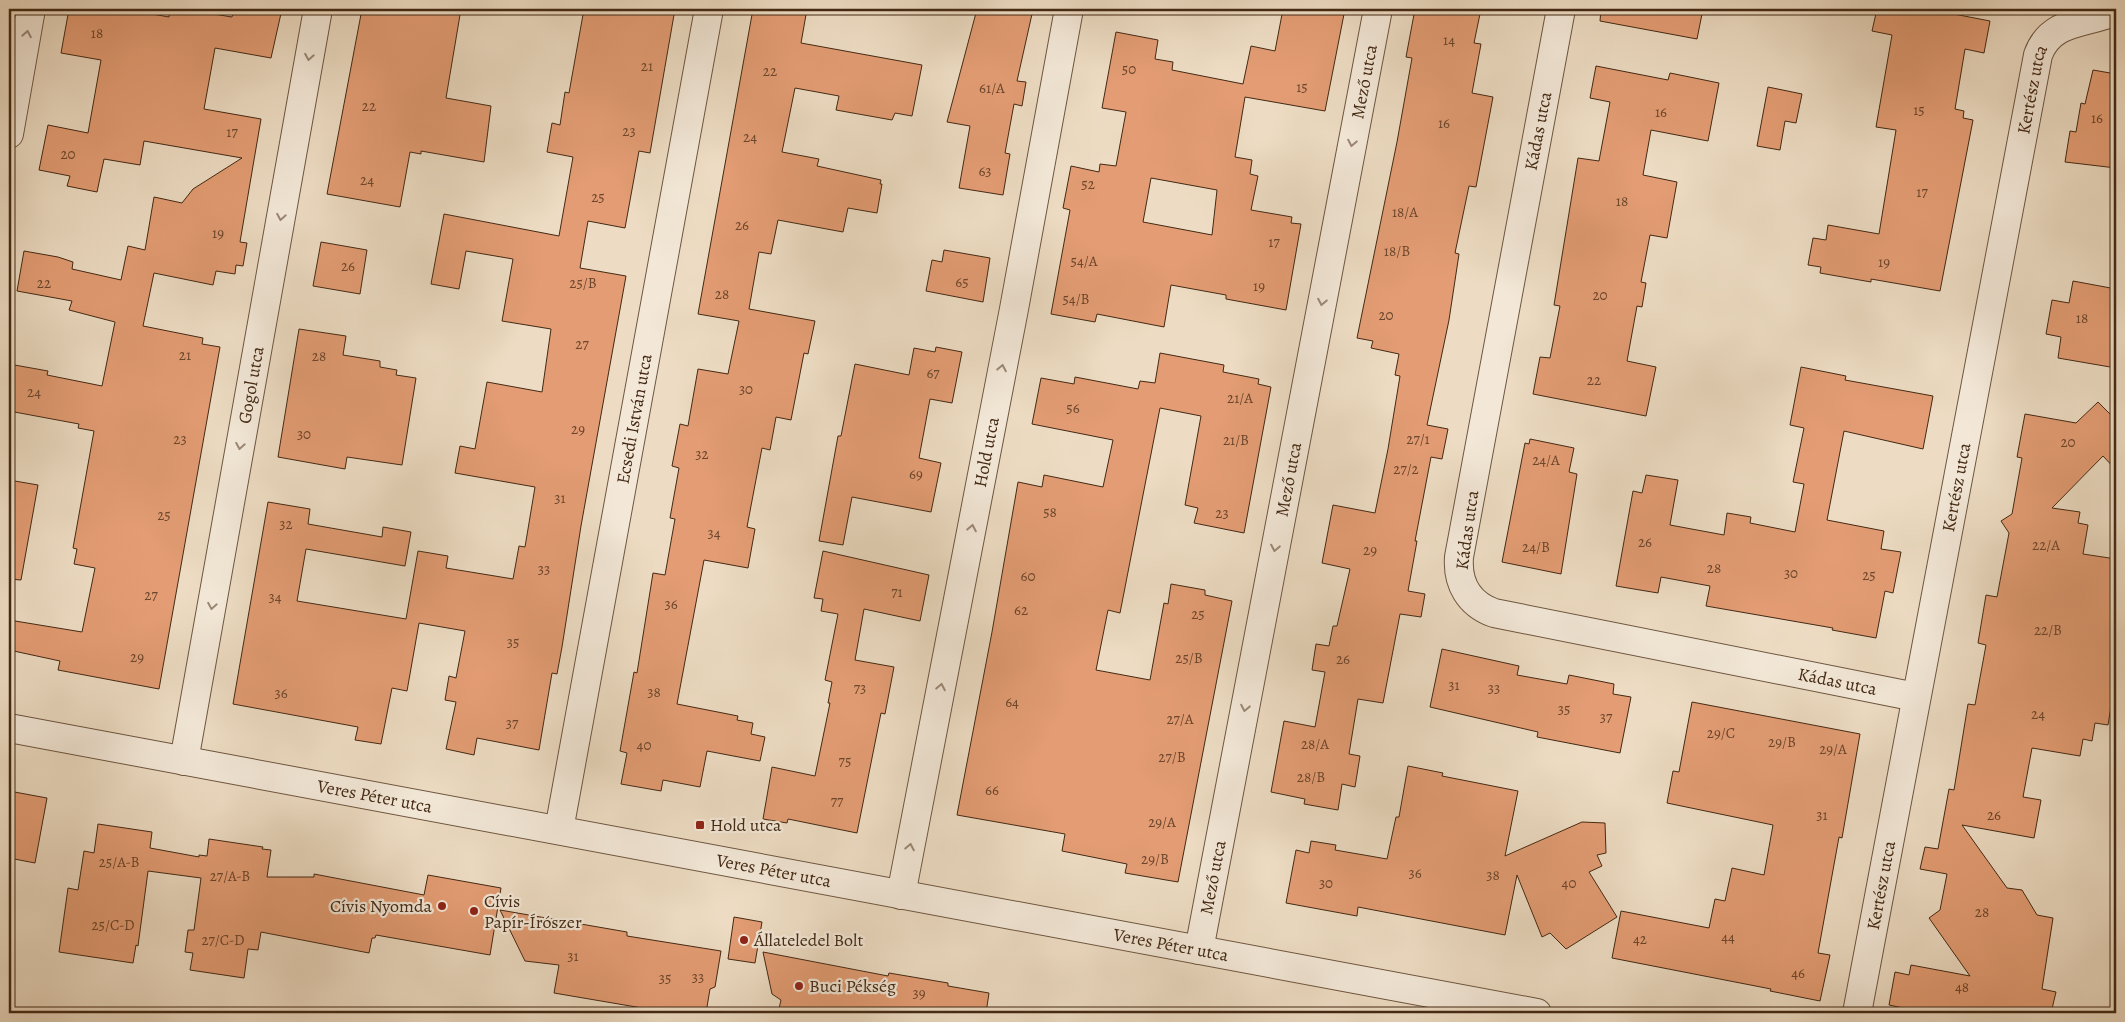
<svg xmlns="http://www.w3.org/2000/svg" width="2125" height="1022" font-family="Alegreya,serif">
	<rect width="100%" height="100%" fill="#eddcc3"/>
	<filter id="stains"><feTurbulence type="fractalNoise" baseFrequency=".004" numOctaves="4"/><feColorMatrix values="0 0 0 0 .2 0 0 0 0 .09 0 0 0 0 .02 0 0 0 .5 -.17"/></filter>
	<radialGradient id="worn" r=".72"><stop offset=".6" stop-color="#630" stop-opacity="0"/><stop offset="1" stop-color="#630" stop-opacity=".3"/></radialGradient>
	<g fill="#e39c73" stroke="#432914" fill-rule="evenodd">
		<polygon points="69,9 91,13 92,9 124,9 169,17 170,9 183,9 232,17 234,9 282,9 271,58 215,48 204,109 261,119 240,242 247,243 243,266 236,265 235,274 216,271 213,285 154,273 143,326 203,338 202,344 220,347 159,689 58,670 60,661 9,650 9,620 82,632 95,568 74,564 77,549 73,548 94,431 78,428 79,424 9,411 9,364 48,371 47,375 102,386 115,322 69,310 72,301 17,291 24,251 58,257 73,262 72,269 121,280 128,246 145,250 154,197 182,203 193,189 242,158 144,141 140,165 104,159 97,192 67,186 70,176 39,170 48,125 88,133 101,60 61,53"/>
		<polygon points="362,9 461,9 446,98 491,106 484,162 421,151 421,154 410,152 400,207 327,194"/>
		<polygon points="584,9 675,9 650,153 639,151 625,228 588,221 580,268 626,276 581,526 562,647 557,674 552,673 539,750 477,738 474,755 446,749 456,702 445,700 449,676 456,678 465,631 419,623 407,691 392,688 381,744 355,740 358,727 233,704 268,502 310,509 308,524 382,537 383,527 411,532 405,566 306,549 297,601 406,619 418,551 448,556 446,568 513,579 519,546 525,547 535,487 455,473 460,446 475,449 487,382 542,392 551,329 502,321 513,259 466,251 459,289 431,284 444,214 559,236 573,157 547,152 552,123 560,125 565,92 569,93"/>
		<polygon points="753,9 807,9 801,43 922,65 912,116 895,113 892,120 836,110 839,96 795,88 782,152 819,159 817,166 881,180 880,184 882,184 877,213 848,208 843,232 778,220 771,254 759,252 749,309 815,321 808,354 804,353 791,420 776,417 770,450 762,448 747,527 755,529 748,568 704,560 677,704 738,716 737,720 753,723 751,734 765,737 760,761 707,751 700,787 663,780 661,791 621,784 627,753 620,751 634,672 637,673 653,573 665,575 675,519 670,518 679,468 672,466 680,424 688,426 698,369 728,374 739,321 698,314"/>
		<polygon points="977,9 1009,9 1032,14 1017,81 1026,82 1022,106 1014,104 1005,153 1010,154 1003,195 959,188 970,126 947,122"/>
		<path d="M1283,9h62l-20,102 -80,-14 -10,60 17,3 -2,14 8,2 -7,34 41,7 -1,6 10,1 -15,86 -60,-11v-4l-55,-10 -7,42 -67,-13 -2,8 -44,-8 19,-104 -7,-2 8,-42 28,6 1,-8 16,2 10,-54 -24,-4 14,-76 42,8 -3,19 18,3 -1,8 71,14 8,-38 24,5zM1151,178l66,12 -5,45 -69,-13z"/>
		<polygon points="1415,9 1481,9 1474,43 1481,44 1472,93 1493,97 1476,187 1469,186 1455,253 1459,254 1449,320 1427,425 1448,429 1442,459 1431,457 1415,541 1417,541 1408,591 1425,594 1421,617 1400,614 1383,703 1358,699 1349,754 1360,756 1355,787 1342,784 1338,810 1304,804 1305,799 1271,792 1284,721 1315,727 1325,672 1312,670 1316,644 1329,646 1333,626 1337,626 1350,569 1322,563 1333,505 1375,513 1388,449 1400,376 1395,375 1399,354 1371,348 1373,341 1357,338 1397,142 1412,58 1406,57"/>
		<polygon points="1601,9 1703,9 1697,39 1600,21"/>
		<polygon points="1877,9 1928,9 1990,21 1984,53 1965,49 1955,109 1964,111 1963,118 1973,120 1940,291 1871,279 1871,282 1820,273 1821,267 1808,265 1813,238 1826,240 1828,225 1879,234 1896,130 1876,127 1892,35 1872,31"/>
		<polygon points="1596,66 1668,80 1670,73 1719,83 1708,141 1651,130 1643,175 1677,182 1667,238 1650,235 1641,282 1646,283 1642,307 1637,306 1627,361 1656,367 1646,416 1533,394 1540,357 1550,358 1560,306 1554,305 1578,158 1599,161 1610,102 1590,98"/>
		<polygon points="2093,70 2116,74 2116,168 2065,162 2070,131 2076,132 2081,103 2085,104"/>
		<polygon points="1768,87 1802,94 1796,123 1785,121 1780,150 1757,146"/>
		<polygon points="321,242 367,250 360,294 313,286"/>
		<polygon points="944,250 990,258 983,302 926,291 932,260 942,262"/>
		<polygon points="2073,281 2116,289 2116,368 2058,358 2061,337 2046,334 2052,300 2069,303"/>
		<polygon points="299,329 346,336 343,355 380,361 380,367 397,370 396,375 416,378 402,465 347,457 345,469 278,457"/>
		<polygon points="936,347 962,352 952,403 930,399 919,458 941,463 931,512 852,497 843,545 819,541 838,436 841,436 855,364 909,375 914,348 935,352"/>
		<polygon points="1160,353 1224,365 1223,372 1259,379 1258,384 1271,387 1244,533 1194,523 1198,508 1185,505 1201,416 1160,408 1120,613 1108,610 1096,670 1150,680 1164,603 1168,604 1171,584 1205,590 1205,595 1232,601 1178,882 1125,873 1127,864 1062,851 1065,834 957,815 992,632 1018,482 1042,487 1044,475 1103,487 1113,440 1032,424 1041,378 1074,384 1075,377 1138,389 1140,381 1155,383"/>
		<polygon points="1801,367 1846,376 1845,380 1933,396 1923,449 1844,431 1827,520 1884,531 1881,549 1901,552 1893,593 1885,591 1876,638 1832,630 1833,628 1706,606 1710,586 1661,577 1658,593 1616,586 1633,491 1642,493 1646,475 1678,480 1670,525 1724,535 1727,513 1751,517 1750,523 1795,532 1804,484 1793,482 1804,428 1790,425"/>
		<polygon points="2098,402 2116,420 2116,470 2103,456 2052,508 2080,512 2078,523 2088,525 2083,554 2116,559 2116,676 2108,725 2095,723 2092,741 2083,739 2080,756 2032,748 2023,797 2041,800 2034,838 1962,825 2007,888 2022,890 2037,915 2053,918 2042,989 2056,992 2051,1013 1902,1013 1903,1008 1889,1005 1895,972 1909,975 1911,965 1970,976 1929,918 1940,910 1947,874 1920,869 1925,847 1938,849 1949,789 1954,790 1968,704 1975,705 1986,645 1978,643 1986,595 1997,597 2009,533 2001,521 2012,514 2022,458 2017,457 2025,414 2076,423"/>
		<polygon points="1530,439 1574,448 1569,472 1577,474 1561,574 1502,562 1525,443 1529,444"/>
		<polygon points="9,480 38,485 21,580 9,579"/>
		<polygon points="823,551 929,575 920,621 864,609 855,660 894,667 885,714 881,713 857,833 788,819 787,823 763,819 772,767 815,776 830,703 828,703 832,682 825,680 838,614 821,611 823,599 814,598"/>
		<polygon points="1442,649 1519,666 1517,675 1567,684 1569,675 1614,684 1613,694 1631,697 1620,753 1537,737 1538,732 1430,707"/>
		<polygon points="1692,702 1860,734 1842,838 1839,837 1818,953 1830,955 1820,1001 1770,991 1771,989 1612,958 1621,911 1709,928 1715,899 1725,901 1732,868 1764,875 1773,825 1667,803 1673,771 1679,772"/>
		<polygon points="1408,766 1443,773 1442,776 1518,791 1505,856 1582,822 1605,823 1606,853 1597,855 1602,866 1589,872 1617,917 1566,949 1550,933 1542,937 1517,875 1505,935 1358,907 1357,916 1286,903 1296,850 1309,853 1311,841 1336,845 1335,850 1387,859 1396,817 1399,817"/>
		<polygon points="9,791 47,798 35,863 9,858"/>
		<polygon points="98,824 152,832 150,848 199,857 199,855 207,856 209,839 263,847 262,849 271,850 267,877 314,877 314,874 424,895 428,875 501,888 490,955 376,935 375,938 372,938 369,953 261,932 258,950 248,949 244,978 190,970 193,953 185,952 188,930 194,930 201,878 148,871 138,946 136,945 133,963 59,952 68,888 78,890 84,851 94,853"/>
		<polygon points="500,910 627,932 627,936 721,951 715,987 710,989 706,1013 648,1013 648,1009 554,993 559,965 525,961"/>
		<polygon points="734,917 762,922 755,963 728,959"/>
		<polygon points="763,952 888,976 889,973 948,983 948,986 989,993 986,1013 778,1013 781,1000 772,994"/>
	</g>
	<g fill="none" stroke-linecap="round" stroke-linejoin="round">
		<g stroke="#6e5640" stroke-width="30">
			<g id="minor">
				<path id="s1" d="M1561,9l-102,548c-2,26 10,47 35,56l422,84"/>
				<polyline points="9,134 31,9"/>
				<path id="s2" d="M9,728l1528,285"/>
				<path id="s3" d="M184,761l134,-752"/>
				<path id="s4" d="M559,830l150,-821"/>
				<path id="s5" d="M901,895l113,-586 55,-300"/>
				<path id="s6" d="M1199,950l179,-941"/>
				<path id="s7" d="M1857,1013l181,-958c13,-36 49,-31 78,-44"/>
			</g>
		</g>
		<use href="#minor" stroke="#f3e8d8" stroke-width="28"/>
	</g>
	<defs><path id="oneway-chevron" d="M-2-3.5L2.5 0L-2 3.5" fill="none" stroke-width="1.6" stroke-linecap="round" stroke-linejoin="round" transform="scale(1.25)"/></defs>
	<g stroke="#9b8876">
		<use href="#oneway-chevron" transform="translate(27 34) rotate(-80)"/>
		<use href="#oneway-chevron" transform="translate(309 57) rotate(100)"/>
		<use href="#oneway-chevron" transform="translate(1352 143) rotate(101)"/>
		<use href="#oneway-chevron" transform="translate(281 217) rotate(100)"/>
		<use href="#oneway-chevron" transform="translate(1322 302) rotate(101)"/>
		<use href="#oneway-chevron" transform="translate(1002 368) rotate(-79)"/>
		<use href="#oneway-chevron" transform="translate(240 446) rotate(100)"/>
		<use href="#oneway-chevron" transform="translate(972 528) rotate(-79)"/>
		<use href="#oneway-chevron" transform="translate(1275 548) rotate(101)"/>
		<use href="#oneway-chevron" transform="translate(212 606) rotate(100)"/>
		<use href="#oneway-chevron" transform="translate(941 687) rotate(-79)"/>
		<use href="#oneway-chevron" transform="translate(1245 708) rotate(101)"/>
		<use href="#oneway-chevron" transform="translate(910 847) rotate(-79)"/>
	</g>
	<g fill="#8f2418" stroke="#f3e8d8" stroke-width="2">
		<rect x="695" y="820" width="10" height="10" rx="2.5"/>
		<circle cx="442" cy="906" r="5"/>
		<circle cx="474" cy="911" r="5"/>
		<circle cx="744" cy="940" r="5"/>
		<circle cx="799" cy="986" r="5"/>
	</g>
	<g text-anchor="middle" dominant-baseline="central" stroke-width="4.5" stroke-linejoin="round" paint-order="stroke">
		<g font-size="15" fill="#6b462c">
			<text x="97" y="33">18</text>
			<text x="1449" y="40">14</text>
			<text x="647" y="66">21</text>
			<text x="1129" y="69">50</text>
			<text x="770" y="71">22</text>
			<text x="1302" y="87">15</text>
			<text x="992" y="88">61/A</text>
			<text x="369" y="106">22</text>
			<text x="1919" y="110">15</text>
			<text x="1661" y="112">16</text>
			<text x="2097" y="118">16</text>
			<text x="1444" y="123">16</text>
			<text x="629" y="131">23</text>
			<text x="232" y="132">17</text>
			<text x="750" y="137">24</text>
			<text x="68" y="154">20</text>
			<text x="985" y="171">63</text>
			<text x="367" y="180">24</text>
			<text x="1088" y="184">52</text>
			<text x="1922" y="192">17</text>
			<text x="598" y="197">25</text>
			<text x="1622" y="201">18</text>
			<text x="1405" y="212">18/A</text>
			<text x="742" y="225">26</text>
			<text x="218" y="233">19</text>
			<text x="1274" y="242">17</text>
			<text x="1397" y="251">18/B</text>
			<text x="1084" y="261">54/A</text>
			<text x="1884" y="262">19</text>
			<text x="348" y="266">26</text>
			<text x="962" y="282">65</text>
			<text x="44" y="283">22</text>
			<text x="583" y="283">25/B</text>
			<text x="1259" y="286">19</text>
			<text x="722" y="294">28</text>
			<text x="1600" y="295">20</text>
			<text x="1076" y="299">54/B</text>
			<text x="1386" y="315">20</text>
			<text x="2082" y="318">18</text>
			<text x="582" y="344">27</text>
			<text x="185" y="355">21</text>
			<text x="319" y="356">28</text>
			<text x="933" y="373">67</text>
			<text x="1594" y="380">22</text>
			<text x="746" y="389">30</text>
			<text x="34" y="392">24</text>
			<text x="1240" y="398">21/A</text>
			<text x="1073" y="408">56</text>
			<text x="578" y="429">29</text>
			<text x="304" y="434">30</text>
			<text x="180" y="439">23</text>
			<text x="1418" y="439">27/1</text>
			<text x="1236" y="440">21/B</text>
			<text x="2068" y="442">20</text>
			<text x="702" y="454">32</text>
			<text x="1546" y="460">24/A</text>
			<text x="1406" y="469">27/2</text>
			<text x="916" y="474">69</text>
			<text x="560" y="498">31</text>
			<text x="1050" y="512">58</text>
			<text x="1222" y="513">23</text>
			<text x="164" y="515">25</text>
			<text x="286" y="524">32</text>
			<text x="714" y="533">34</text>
			<text x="1645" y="542">26</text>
			<text x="2046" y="545">22/A</text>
			<text x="1536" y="547">24/B</text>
			<text x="1370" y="550">29</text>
			<text x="1714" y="568">28</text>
			<text x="544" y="569">33</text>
			<text x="1791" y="573">30</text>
			<text x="1869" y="575">25</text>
			<text x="1028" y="576">60</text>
			<text x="897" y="592">71</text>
			<text x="151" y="595">27</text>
			<text x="275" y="597">34</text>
			<text x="671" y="604">36</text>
			<text x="1021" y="610">62</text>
			<text x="1198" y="614">25</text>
			<text x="2048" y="630">22/B</text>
			<text x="513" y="642">35</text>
			<text x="137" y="657">29</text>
			<text x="1189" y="658">25/B</text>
			<text x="1343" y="659">26</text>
			<text x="1454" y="685">31</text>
			<text x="860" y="688">73</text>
			<text x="1494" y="688">33</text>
			<text x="654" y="692">38</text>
			<text x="281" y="693">36</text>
			<text x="1012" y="702">64</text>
			<text x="1564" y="709">35</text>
			<text x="2038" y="714">24</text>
			<text x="1606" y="717">37</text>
			<text x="1180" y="719">27/A</text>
			<text x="512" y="723">37</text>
			<text x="1721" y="733">29/C</text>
			<text x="1782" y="742">29/B</text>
			<text x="1315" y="744">28/A</text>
			<text x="644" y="745">40</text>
			<text x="1833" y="749">29/A</text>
			<text x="1172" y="757">27/B</text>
			<text x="845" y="761">75</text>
			<text x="1311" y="777">28/B</text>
			<text x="992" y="790">66</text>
			<text x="837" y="801">77</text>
			<text x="1822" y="815">31</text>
			<text x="1994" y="815">26</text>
			<text x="1162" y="822">29/A</text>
			<text x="1155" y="859">29/B</text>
			<text x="119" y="862">25/A-B</text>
			<text x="1415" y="873">36</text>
			<text x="1493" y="875">38</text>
			<text x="230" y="876">27/A-B</text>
			<text x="1326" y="883">30</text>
			<text x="1569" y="883">40</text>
			<text x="1982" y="912">28</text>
			<text x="113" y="925">25/C-D</text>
			<text x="1728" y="937">44</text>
			<text x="1640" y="939">42</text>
			<text x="223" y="940">27/C-D</text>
			<text x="573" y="956">31</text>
			<text x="1798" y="973">46</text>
			<text x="698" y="977">33</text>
			<text x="665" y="978">35</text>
			<text x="1962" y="987">48</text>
			<text x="919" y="993">39</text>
		</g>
		<g font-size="18" fill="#432914" stroke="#f3e8d8">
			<text stroke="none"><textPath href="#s6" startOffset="884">Mező utca</textPath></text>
			<text stroke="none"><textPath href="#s7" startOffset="940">Kertész utca</textPath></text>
			<text transform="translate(1538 131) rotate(-79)">Kádas utca</text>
			<text stroke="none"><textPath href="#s3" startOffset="382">Gogol utca</textPath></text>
			<text stroke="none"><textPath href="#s4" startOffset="418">Ecsedi István utca</textPath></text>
			<text stroke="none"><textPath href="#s5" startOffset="451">Hold utca</textPath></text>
			<text stroke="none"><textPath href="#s6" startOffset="479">Mező utca</textPath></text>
			<text stroke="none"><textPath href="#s7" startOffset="535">Kertész utca</textPath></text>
			<text transform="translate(1467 530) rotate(-82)">Kádas utca</text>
			<text stroke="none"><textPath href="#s1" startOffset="979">Kádas utca</textPath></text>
			<text stroke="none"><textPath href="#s2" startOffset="372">Veres Péter utca</textPath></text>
			<text stroke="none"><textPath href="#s2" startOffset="778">Veres Péter utca</textPath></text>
			<text stroke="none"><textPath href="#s6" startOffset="74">Mező utca</textPath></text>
			<text stroke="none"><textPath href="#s7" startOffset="130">Kertész utca</textPath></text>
			<text stroke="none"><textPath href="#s2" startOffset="1182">Veres Péter utca</textPath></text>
		</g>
		<g font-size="18" fill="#432914" stroke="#f3e8d8" text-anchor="start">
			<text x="710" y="825">Hold utca</text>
			<text x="484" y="901">Cívis<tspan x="484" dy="21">Papír-Írószer</tspan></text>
			<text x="432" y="906" text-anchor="end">Cívis Nyomda</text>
			<text x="754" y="940">Állateledel Bolt</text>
			<text x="809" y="986">Buci Pékség</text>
		</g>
	</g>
	<rect width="2125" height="1022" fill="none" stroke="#eddcc3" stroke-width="30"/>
	<rect x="10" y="10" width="2105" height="1002" fill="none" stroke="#432914" stroke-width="2.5"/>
	<rect x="15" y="15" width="2095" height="992" fill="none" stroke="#432914"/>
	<rect width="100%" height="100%" filter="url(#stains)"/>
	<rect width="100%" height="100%" fill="url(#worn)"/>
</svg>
